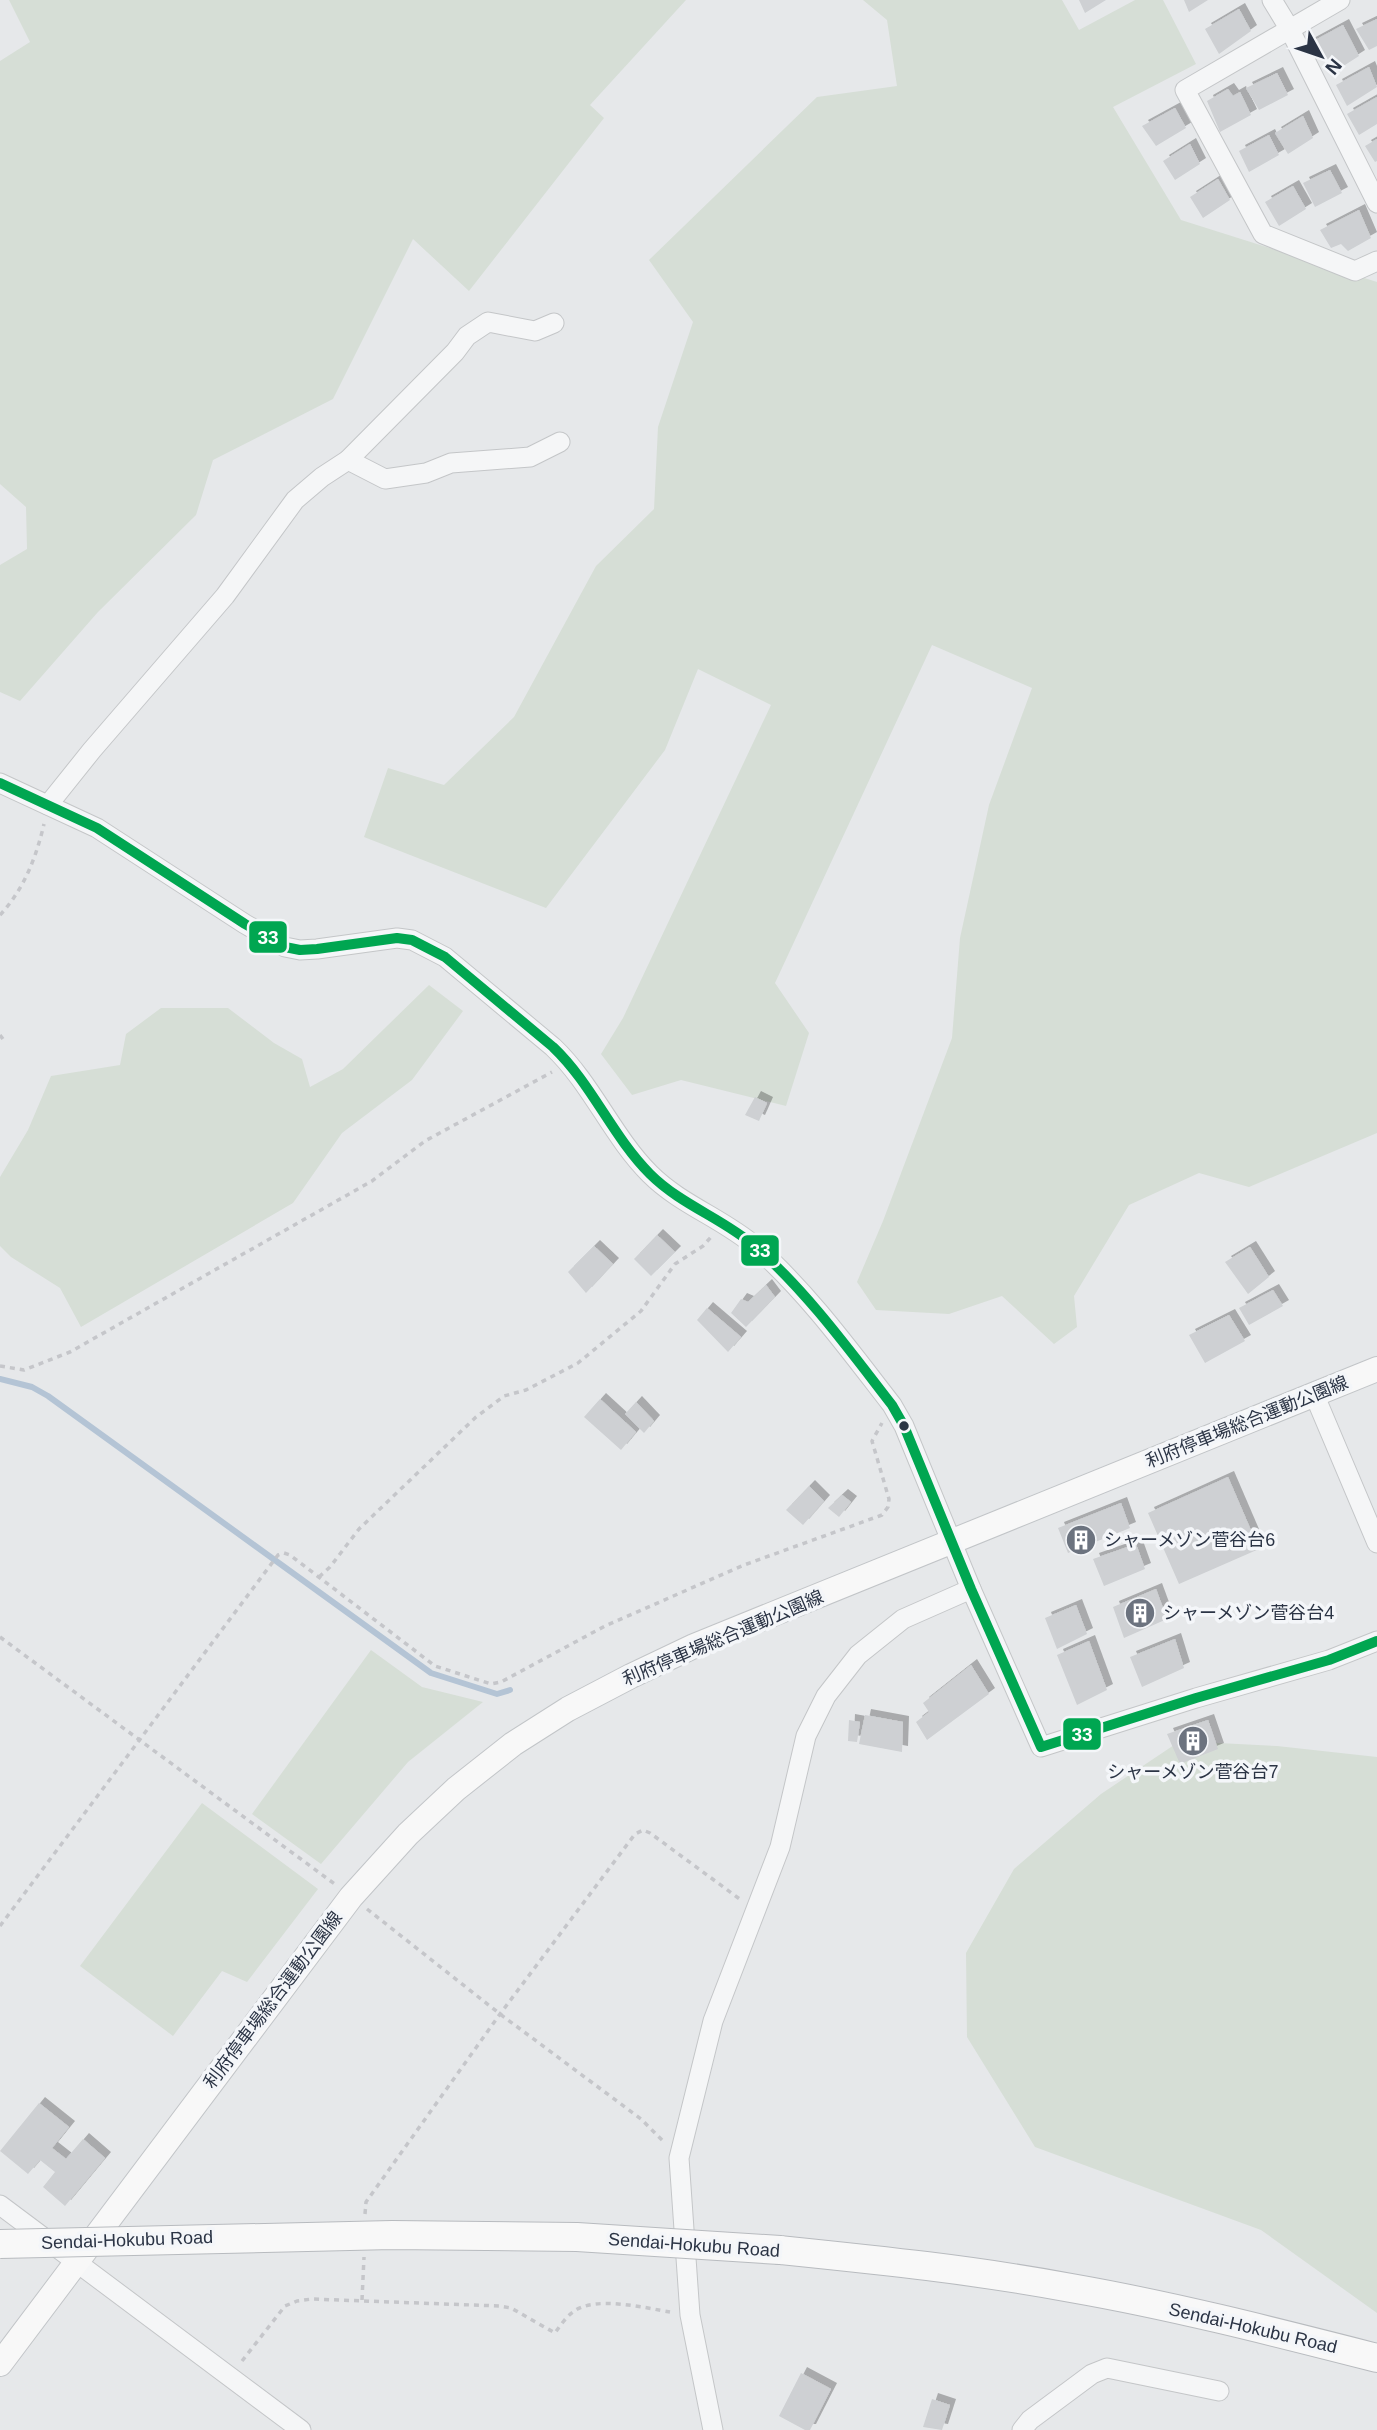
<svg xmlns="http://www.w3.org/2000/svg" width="1377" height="2430" font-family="Helvetica,'Noto Sans JP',sans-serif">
	<defs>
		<filter id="shadow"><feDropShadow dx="6" dy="-6" stdDeviation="0" flood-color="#0004"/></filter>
	</defs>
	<rect width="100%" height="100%" fill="#e6e8ea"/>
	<g fill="#d6ded6">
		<polygon points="9,0 686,0 590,105 604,118 469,291 413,239 333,399 213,460 196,515 98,612 20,701 0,692 0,565 27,549 26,507 0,484 0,61 30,42"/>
		<polygon points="863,0 1062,0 1079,30 1135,0 1163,0 1196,64 1113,107 1181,220 1377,282 1377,1133 1249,1187 1199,1173 1129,1205 1074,1296 1077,1327 1054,1344 1002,1296 949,1314 876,1310 857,1282 883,1221 952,1038 960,938 989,805 1032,688 932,645 775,983 809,1033 786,1106 681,1080 632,1095 601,1054 623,1018 771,705 698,669 665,750 546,908 364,837 388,768 444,785 514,717 596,566 654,509 658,427 693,322 649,260 817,97 897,86 887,20"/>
		<polygon points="429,985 463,1011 412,1080 342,1133 293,1203 81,1327 60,1288 11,1257 0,1246 0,1177 28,1130 51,1076 120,1065 126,1034 161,1008 228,1008 274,1043 302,1059 310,1087 343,1069"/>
		<polygon points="371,1650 422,1687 483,1702 408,1762 321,1864 252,1814"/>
		<polygon points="1180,1741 1277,1746 1377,1757 1377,2313 1261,2230 1035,2147 967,2037 966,1953 1014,1869 1101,1794"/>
		<polygon points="202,1803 318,1889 247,1982 222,1971 173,2036 80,1966"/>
	</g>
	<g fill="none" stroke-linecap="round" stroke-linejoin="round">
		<polyline stroke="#b4c4d5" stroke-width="6" points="0,1379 32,1387 48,1396 431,1673 497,1694 510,1690"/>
	</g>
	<g fill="#ced0d3" filter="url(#shadow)">
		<polygon points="1079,0 1106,0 1085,13"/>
		<polygon points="1184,0 1208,0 1189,12"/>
		<polygon points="1239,9 1251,31 1219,54 1205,29"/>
		<polygon points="1377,19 1377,46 1369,50 1356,29"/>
		<polygon points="1343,25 1359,56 1334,72 1324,57 1314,60 1306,45"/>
		<polygon points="1369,67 1377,87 1347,106 1336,85"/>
		<polygon points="1277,73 1288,95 1259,110 1246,88"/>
		<polygon points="1228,89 1233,96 1240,92 1251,115 1220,132 1207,101"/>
		<polygon points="1377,97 1377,124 1359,135 1347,114"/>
		<polygon points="1175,108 1186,128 1156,146 1142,126"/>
		<polygon points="1303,116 1313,138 1288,154 1275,133"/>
		<polygon points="1269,135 1279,155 1249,172 1239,151"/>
		<polygon points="1377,139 1377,161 1375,162 1365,146"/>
		<polygon points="1190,144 1200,164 1175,180 1163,161"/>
		<polygon points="1330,170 1342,193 1315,207 1303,183"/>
		<polygon points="1218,179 1230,200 1203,218 1190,197"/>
		<polygon points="1293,186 1306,209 1279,226 1265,202"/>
		<polygon points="1359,210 1371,238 1348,251 1341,244 1331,248 1320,230"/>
		<polygon points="755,1097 767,1103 759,1121 745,1115"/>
		<polygon points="657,1235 675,1252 651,1276 634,1259"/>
		<polygon points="594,1246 613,1264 586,1293 568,1272"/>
		<polygon points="1250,1247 1269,1277 1248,1294 1225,1262"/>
		<polygon points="766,1285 775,1297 746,1327 731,1313 741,1299 748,1302"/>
		<polygon points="1273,1290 1283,1306 1249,1325 1239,1308"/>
		<polygon points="707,1308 741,1337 728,1352 697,1320"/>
		<polygon points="1229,1315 1245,1341 1205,1363 1189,1335"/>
		<polygon points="600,1399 636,1432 621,1450 584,1417"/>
		<polygon points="636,1402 654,1421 644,1433 625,1414"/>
		<polygon points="1228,1477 1259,1549 1179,1584 1148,1513"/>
		<polygon points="809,1486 824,1501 803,1525 786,1510"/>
		<polygon points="842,1495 851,1502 839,1517 828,1508"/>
		<polygon points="1121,1503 1130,1528 1068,1553 1058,1528"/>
		<polygon points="1136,1544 1145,1569 1104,1586 1093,1559"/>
		<polygon points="1156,1589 1167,1619 1124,1638 1113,1607"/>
		<polygon points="1076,1605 1087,1634 1057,1649 1045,1618"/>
		<polygon points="1175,1639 1184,1668 1142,1687 1130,1657"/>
		<polygon points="1089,1641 1107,1690 1077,1705 1057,1655"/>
		<polygon points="971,1665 989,1694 927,1740 916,1722 929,1712 923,1703"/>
		<polygon points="865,1715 903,1722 902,1752 859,1744"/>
		<polygon points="849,1720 860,1722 857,1742 848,1741"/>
		<polygon points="1208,1720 1218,1749 1180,1764 1167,1734"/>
		<polygon points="39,2103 69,2127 52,2148 66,2159 83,2139 105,2158 65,2206 43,2187 55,2172 40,2160 28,2174 0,2151"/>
		<polygon points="801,2373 831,2389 810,2430 805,2430 779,2416"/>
		<polygon points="932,2399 950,2405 942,2430 923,2427"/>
	</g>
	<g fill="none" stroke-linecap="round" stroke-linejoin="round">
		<g stroke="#c4c6c8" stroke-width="21">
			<g id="minor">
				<polyline points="1272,0 1289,28 1377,203"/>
				<polyline points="1340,0 1185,90 1263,234 1355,271 1377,261"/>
				<polyline points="348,460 385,479 426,473 451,463 530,457 560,442"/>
				<path d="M0,783l97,45 148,96 40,23 15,3 17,-1 80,-11 15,2 33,17 108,90c39,37 59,89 97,127 31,31 74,45 106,73 52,46 94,104 136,158l12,21 67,163 70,158 155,-49 133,-38 48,-19"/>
				<polyline points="48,805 92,750 225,596 295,500 322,477 348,460 455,352 467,336 488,322 535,331 554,323"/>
				<polyline points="1314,1394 1377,1543"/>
				<polyline points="0,2205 301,2430"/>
				<polyline points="713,2430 690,2315 679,2158 713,2021 780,1847 806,1736 826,1696 858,1655 903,1619 971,1589"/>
				<polyline points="1022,2430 1030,2420 1092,2374 1107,2368 1219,2391"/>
			</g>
		</g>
		<g stroke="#c2c5c8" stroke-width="26">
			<polyline id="major" points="0,2364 351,1897 408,1834 456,1789 513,1744 568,1709 631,1676 694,1646 1377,1369"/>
		</g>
		<g stroke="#b8bbbf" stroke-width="30">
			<path id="highway" d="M780,2250c97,10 195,20 291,38 103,18 204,44 306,70"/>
		</g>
		<g stroke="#c5c6ca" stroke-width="3.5" stroke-dasharray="5 5" stroke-linecap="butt">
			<path d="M0,915c24,-26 36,-57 44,-91"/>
			<polyline points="0,1035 5,1042"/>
			<polyline points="0,1366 24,1370 70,1352 372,1181 425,1141 552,1072"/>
			<polyline points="319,1577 330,1567 359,1529 476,1417 504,1396 526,1390 578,1363 641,1311 675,1264 703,1246 711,1237"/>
			<polyline points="0,1637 336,1885"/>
			<polyline points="367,1909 500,2014 641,2119 664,2142"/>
			<polyline points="0,1926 278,1555 284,1553 290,1555 435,1666 491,1684 501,1682 605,1626 744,1565 882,1515 888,1507 889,1499 872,1441 882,1423"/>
			<polyline points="365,2214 366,2202 500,2014 635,1834 643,1830 650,1833 741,1900"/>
			<polyline points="362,2300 364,2257"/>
			<path d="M242,2361l43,-55 12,-5 15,-2 187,7 12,2 44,25c5,-7 11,-16 18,-21 21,-17 73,-4 97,0"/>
		</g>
		<use href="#minor" stroke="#f5f6f7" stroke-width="19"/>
		<use href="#major" stroke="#f8f8f8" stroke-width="24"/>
		<use href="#highway" stroke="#f8f8f8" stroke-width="28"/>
		<g stroke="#b8bbbf" stroke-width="30" stroke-linecap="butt">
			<polyline id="highway-bridge" points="0,2244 392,2235 577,2237 780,2250"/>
		</g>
		<use href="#highway-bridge" stroke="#f8f8f8" stroke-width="28"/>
		<g stroke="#f4f6f9" stroke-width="16">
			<path id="bus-1" d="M0,783l97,45 148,96 40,23 15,3 17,-1 80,-11 15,2 33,17 108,90c39,37 59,89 97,127 31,31 74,45 106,73 52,46 94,104 136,158l12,21 67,163 70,158 155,-49 133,-38 48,-19"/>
		</g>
		<use href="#bus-1" stroke="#00a651" stroke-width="10"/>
	</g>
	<defs>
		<g id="building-disc" transform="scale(1.575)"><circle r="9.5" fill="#6c737f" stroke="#f4f6f9"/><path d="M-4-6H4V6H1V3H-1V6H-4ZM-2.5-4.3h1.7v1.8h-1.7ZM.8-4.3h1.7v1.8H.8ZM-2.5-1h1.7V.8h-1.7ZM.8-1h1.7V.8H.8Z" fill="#fff"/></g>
	</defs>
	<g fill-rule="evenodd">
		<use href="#building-disc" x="1081" y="1540"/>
		<use href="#building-disc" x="1140" y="1613"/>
		<use href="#building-disc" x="1193" y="1741"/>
	</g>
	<circle fill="#2b3445" stroke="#f4f6f9" stroke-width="2.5" cx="904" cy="1426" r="6"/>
	<g text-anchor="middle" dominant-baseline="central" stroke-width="7" stroke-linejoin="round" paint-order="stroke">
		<g font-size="18" fill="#2b3445" stroke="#f4f6f9">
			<text transform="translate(1247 1422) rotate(-22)">利府停車場総合運動公園線</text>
			<text transform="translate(723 1638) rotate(-23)">利府停車場総合運動公園線</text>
			<text transform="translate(273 2000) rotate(-53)">利府停車場総合運動公園線</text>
			<text transform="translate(127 2240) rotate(-2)">Sendai-Hokubu Road</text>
			<text transform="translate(694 2245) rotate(4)">Sendai-Hokubu Road</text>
			<text transform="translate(1253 2328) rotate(13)">Sendai-Hokubu Road</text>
		</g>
		<g font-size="18" fill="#2b3445" stroke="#f4f6f9" text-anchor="start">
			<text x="1104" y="1540">シャーメゾン菅谷台6</text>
			<text x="1163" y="1613">シャーメゾン菅谷台4</text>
			<text x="1193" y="1772" text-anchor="middle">シャーメゾン菅谷台7</text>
		</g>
	</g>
	<g stroke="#f4f6f9" stroke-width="2.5">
		<rect x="248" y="920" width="40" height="34" rx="7" fill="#00a651"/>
		<rect x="740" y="1234" width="40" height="33" rx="7" fill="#00a651"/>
		<rect x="1062" y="1717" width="40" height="34" rx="7" fill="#00a651"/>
	</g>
	<g font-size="19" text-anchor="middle" font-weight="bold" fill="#fff">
		<text x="268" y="944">33</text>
		<text x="760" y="1257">33</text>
		<text x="1082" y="1741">33</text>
	</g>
	<g transform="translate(1321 56) rotate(130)" stroke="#f4f6f9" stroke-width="5" paint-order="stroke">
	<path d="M0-5L12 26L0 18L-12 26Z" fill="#2b3445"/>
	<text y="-10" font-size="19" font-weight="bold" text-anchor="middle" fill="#2b3445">N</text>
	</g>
</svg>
